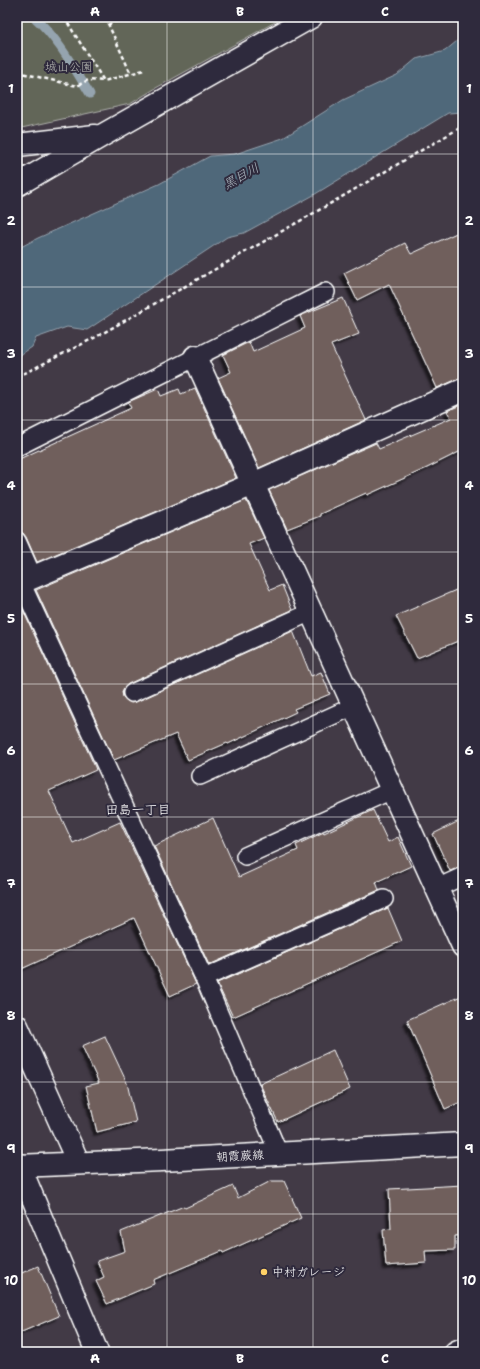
<svg xmlns="http://www.w3.org/2000/svg" width="480" height="1369" font-family="'Shantell Sans','Klee One',sans-serif">
	<defs>
		<filter id="shadow"><feDropShadow dx="-3.5" dy="3.5" stdDeviation="1" flood-color="#0009"/></filter>
	</defs>
	<rect width="100%" height="100%" fill="#423a46"/>
	<filter id="ink" filterUnits="userSpaceOnUse"><feTurbulence type="fractalNoise" baseFrequency=".025" numOctaves="2"/><feDisplacementMap in="SourceGraphic" scale="8" xChannelSelector="R" yChannelSelector="G"/><feConvolveMatrix kernelMatrix="1 2 1 2 8 2 1 2 1" color-interpolation-filters="sRGB"/></filter>
	<g filter="url(#ink)">
		<polygon fill="#626659" stroke="#b0b2ac" points="17,17 284,17 156,88 130,104 17,129"/>
		<polygon fill="#4f677a" stroke="#95a4af" points="463,36 463,112 448,113 312,196 244,233 227,237 87,330 67,327 36,338 32,347 17,357 17,249 38,238 159,184 210,156 235,154 283,138 343,100 397,75 416,59 445,51"/>
		<g fill="none" stroke-linecap="round" stroke-linejoin="round">
			<path stroke="#95a4af" stroke-width="9" d="M34,17c23,20 40,51 56,77"/>
		</g>
		<g fill="#6f5e5c" stroke="#fff" filter="url(#shadow)">
			<polygon points="463,230 463,378 458,379 437,388 389,284 357,300 344,273 405,243 411,254"/>
			<polygon points="343,298 359,334 331,345 366,420 259,468 218,378 231,372 223,355 249,342 253,352 305,328 300,316"/>
			<polygon points="195,388 236,478 37,562 26,537 23,533 17,531 17,460 131,408 128,402 158,389 161,396 179,389 181,394"/>
			<polygon points="463,404 463,450 427,468 367,495 366,493 320,514 320,516 287,529 269,490 376,443 379,449 451,418 447,411"/>
			<polygon points="246,500 264,538 249,544 270,590 282,585 292,610 128,684 124,688 122,692 123,697 127,701 131,703 136,702 293,631 311,676 321,672 330,694 294,709 296,712 228,744 227,743 188,760 176,734 114,760 36,590"/>
			<polygon points="463,587 463,639 417,658 396,616"/>
			<polygon points="17,597 95,767 96,770 49,791 73,843 120,822 196,984 170,996 134,918 17,971"/>
			<polygon points="373,810 388,842 398,837 411,866 376,882 379,890 209,965 154,846 213,818 239,877 298,850 296,845 324,832 324,833"/>
			<polygon points="463,819 463,866 450,871 433,834"/>
			<polygon points="388,908 402,941 233,1017 217,983"/>
			<polygon points="463,995 463,1101 445,1109 407,1020"/>
			<polygon points="105,1036 127,1083 136,1122 97,1132 86,1086 99,1083 82,1046"/>
			<polygon points="333,1050 350,1089 278,1122 260,1084"/>
			<polygon points="271,1181 284,1181 301,1218 223,1253 222,1251 153,1280 154,1284 107,1304 96,1281 104,1277 97,1261 125,1251 121,1232 184,1206 185,1208 233,1186 238,1198"/>
			<polygon points="463,1185 463,1235 455,1236 455,1250 425,1251 426,1263 386,1266 383,1230 391,1229 389,1189"/>
			<polygon points="38,1266 59,1316 17,1334 17,1275"/>
		</g>
		<g fill="none" stroke-linecap="round" stroke-linejoin="round">
			<g stroke="#fff" stroke-width="20">
				<g id="service">
					<polyline points="17,447 326,292"/>
					<polyline points="17,541 33,577"/>
					<polyline points="21,582 204,978 279,1154"/>
					<polyline points="132,693 311,612"/>
					<polyline points="200,776 354,706"/>
					<polyline points="245,856 392,790"/>
					<polyline points="437,888 463,876"/>
					<polyline points="204,978 384,899"/>
				</g>
			</g>
			<g stroke="#fff" stroke-width="25">
				<g id="minor">
					<polyline points="17,145 95,136"/>
					<polyline points="17,185 103,135 311,17"/>
					<polyline points="195,357 463,946"/>
					<polyline points="17,584 253,484 463,390"/>
					<polyline points="17,1026 78,1162"/>
					<polyline points="19,1165 97,1352"/>
				</g>
			</g>
			<g stroke="#fff" stroke-width="25">
				<polyline id="tertiary" points="456,1352 463,1349"/>
			</g>
			<g stroke="#fff" stroke-width="25">
				<polyline id="primary" points="17,1166 162,1160 463,1144"/>
			</g>
			<g stroke="#fff" stroke-width="2.5" stroke-dasharray="4 3" stroke-linecap="butt">
				<polyline points="64,17 104,81 144,70"/>
				<polyline points="105,17 131,74"/>
				<polyline points="108,25 123,17"/>
				<polyline points="17,72 77,86 88,80 104,81"/>
				<polyline points="17,377 96,337 321,209 463,126"/>
			</g>
			<use href="#service" stroke="#2f2a3d" stroke-width="17"/>
			<use href="#minor" stroke="#2f2a3d" stroke-width="22"/>
			<use href="#tertiary" stroke="#2f2a3d" stroke-width="22"/>
			<use href="#primary" stroke="#2f2a3d" stroke-width="22"/>
		</g>
	</g>
	<path fill="none" stroke="#fff" stroke-width="1" stroke-opacity="0.55" d="M167,17v1335M313,17v1335M17,154h446M17,287h446M17,420h446M17,552h446M17,684h446M17,817h446M17,950h446M17,1082h446M17,1214h446"/>
	<circle fill="#ffd166" stroke="#2f2a3d" stroke-width="1.5" cx="264" cy="1272" r="4"/>
	<g text-anchor="middle" dominant-baseline="central" stroke-width="4" stroke-linejoin="round" paint-order="stroke">
		<g font-size="12" fill="#b8bab4" stroke="#2f2a3d">
			<text x="69" y="67">城山公園</text>
		</g>
		<g font-size="12" fill="#fff" stroke="#2f2a3d">
			<text transform="translate(240 1156) rotate(-3)">朝霞蕨線</text>
		</g>
		<g font-size="12" fill="#fff" stroke="#2f2a3d" text-anchor="start">
			<text x="272" y="1272">中村ガレージ</text>
		</g>
		<g font-size="13" font-style="italic" fill="#b0bbc3" stroke="#2f2a3d">
			<text transform="translate(241 176) rotate(-29)">黒目川</text>
		</g>
		<g font-size="13" fill="#fff" stroke="#2f2a3d">
			<text x="138" y="809">田島一丁目</text>
		</g>
	</g>
	<rect width="480" height="1369" fill="none" stroke="#2f2a3d" stroke-width="44"/>
	<rect x="22" y="22" width="436" height="1325" fill="none" stroke="#fff" stroke-width="1.5"/>
	<g font-size="13" text-anchor="middle" font-weight="bold" fill="#fff">
		<text x="95" y="16">A</text>
		<text x="240" y="16">B</text>
		<text x="385" y="16">C</text>
		<text x="11" y="93">1</text>
		<text x="469" y="93">1</text>
		<text x="11" y="225">2</text>
		<text x="469" y="225">2</text>
		<text x="11" y="358">3</text>
		<text x="469" y="358">3</text>
		<text x="11" y="490">4</text>
		<text x="469" y="490">4</text>
		<text x="11" y="623">5</text>
		<text x="469" y="623">5</text>
		<text x="11" y="755">6</text>
		<text x="469" y="755">6</text>
		<text x="11" y="888">7</text>
		<text x="469" y="888">7</text>
		<text x="11" y="1020">8</text>
		<text x="469" y="1020">8</text>
		<text x="11" y="1153">9</text>
		<text x="469" y="1153">9</text>
		<text x="11" y="1285">10</text>
		<text x="469" y="1285">10</text>
		<text x="95" y="1363">A</text>
		<text x="240" y="1363">B</text>
		<text x="385" y="1363">C</text>
	</g>
</svg>
